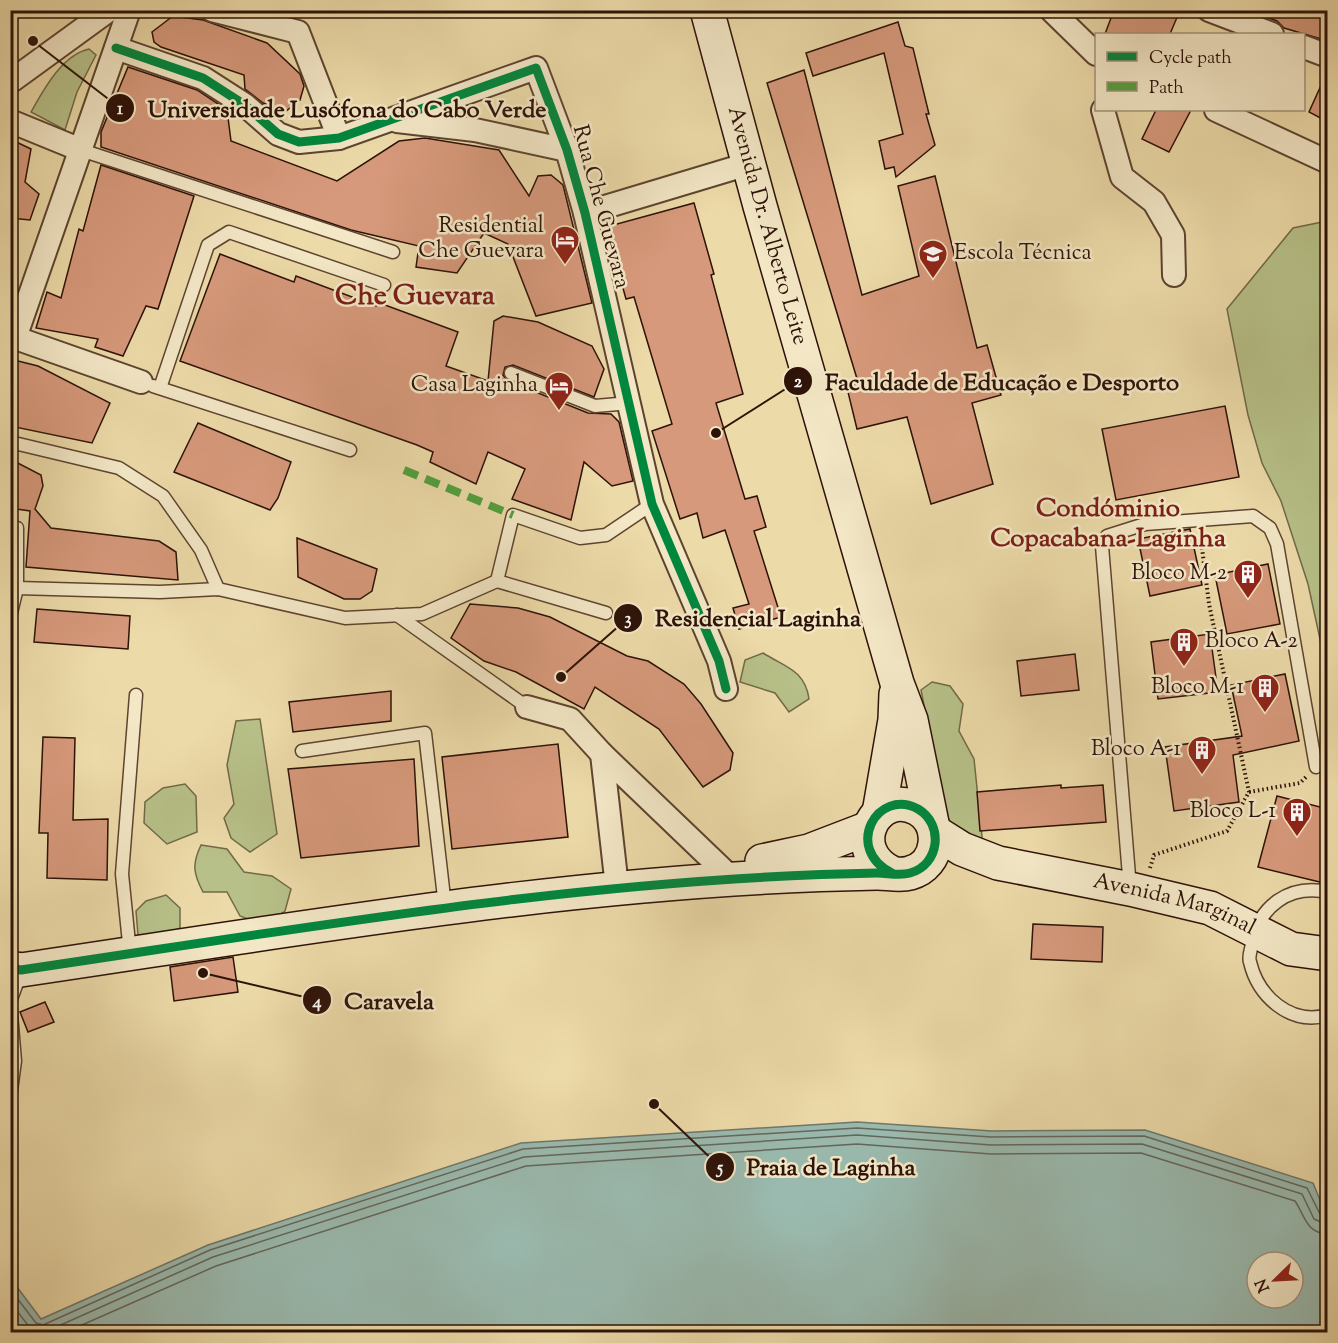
<svg xmlns="http://www.w3.org/2000/svg" width="1338" height="1343" font-family="'Sorts Mill Goudy',serif">
	<rect width="100%" height="100%" fill="#ecdaa8"/>
	<filter id="stains"><feTurbulence type="fractalNoise" baseFrequency=".00333" numOctaves="4"/><feColorMatrix values="0 0 0 0 .2 0 0 0 0 .09 0 0 0 0 .02 0 0 0 .5 -.17"/></filter>
	<radialGradient id="worn" r=".72"><stop offset=".6" stop-color="#630" stop-opacity="0"/><stop offset="1" stop-color="#630" stop-opacity=".3"/></radialGradient>
	<g fill="#b7c088" stroke="#726948" stroke-width="1.5">
		<path d="M89,49l7,6 -19,37 -12,38 -34,-18c13,-23 31,-57 58,-63z"/>
		<polygon points="1327,221 1328,221 1327,671 1308,584 1281,501 1262,463 1248,415 1227,309 1293,228"/>
		<path d="M763,653c22,14 42,17 46,46l-20,13 -14,-19 -35,-11 5,-22z"/>
		<polygon points="932,682 950,686 963,704 959,731 974,759 983,846 948,829 921,690"/>
		<polygon points="260,719 277,834 250,852 231,838 224,818 234,804 227,765 236,721"/>
		<polygon points="185,784 196,796 197,832 167,844 144,823 145,802 163,788"/>
		<path d="M201,845l26,4 17,23 28,4 19,13 -6,22 -21,14 -24,-9 -13,-24h-24c-10,-19 -11,-28 -2,-47z"/>
		<polygon points="166,895 180,908 180,928 159,938 138,935 136,911 146,901"/>
	</g>
	<path fill="#9abaaf" stroke="#6e776c" stroke-width="1.5" fill-rule="evenodd" d="M857,1122l135,9 153,-1 168,53 14,34v115h-1316v-53l30,40 167,-74 313,-102zM1257,1262h36v36h-36z"/>
	<g fill="none" stroke-linecap="round" stroke-linejoin="round">
		<g stroke="#64665c" stroke-width="1.5">
			<polyline points="10,1289 36,1323 43,1325 210,1250 523,1149 857,1128 991,1137 1144,1136 1307,1188 1320,1214 1328,1218"/>
			<polyline points="10,1302 31,1329 45,1332 213,1257 524,1157 857,1135 991,1145 1142,1144 1302,1194 1314,1219 1328,1225"/>
			<path d="M66,1332l150,-66 310,-100 331,-22 134,10 150,-1 154,48c10,15 11,32 33,33"/>
		</g>
	</g>
	<g fill="#d6997b" stroke="#2d1208" stroke-width="1.5">
		<polygon points="1114,10 1167,10 1178,15 1170,34 1105,34"/>
		<polygon points="1248,10 1328,10 1328,41 1284,28 1277,21"/>
		<polygon points="173,16 203,20 267,43 300,74 304,86 300,100 285,112 263,103 245,89 244,75 161,47 154,42 152,32"/>
		<polygon points="898,22 905,46 913,48 929,114 926,114 935,145 896,177 894,167 885,169 879,141 903,134 884,53 813,76 806,53"/>
		<polygon points="128,67 197,90 227,110 231,141 337,181 399,141 425,138 499,150 529,196 538,176 551,175 563,185 592,303 536,316 508,244 484,233 457,273 416,267 419,246 351,230 101,147 101,132"/>
		<polygon points="804,70 862,295 919,276 898,186 935,176 977,348 987,345 1001,395 972,403 993,484 931,504 907,417 857,429 847,388 858,382 767,83"/>
		<polygon points="1328,70 1328,122 1309,112"/>
		<polygon points="1156,110 1191,110 1169,152 1142,139"/>
		<polygon points="10,139 31,149 25,182 39,194 30,220 10,218"/>
		<polygon points="101,165 194,196 158,309 146,306 123,356 95,347 98,339 36,328 47,292 61,298 79,229 83,231"/>
		<polygon points="694,203 714,274 711,275 743,394 716,403 745,499 757,496 766,527 754,531 781,617 739,629 733,608 749,604 725,530 703,538 697,513 680,519 652,431 672,424 634,297 626,299 606,227"/>
		<polygon points="220,254 294,282 296,276 376,306 377,302 458,332 446,366 488,381 494,321 503,316 538,322 592,346 604,369 594,397 513,365 505,367 503,375 508,381 588,413 611,414 619,422 633,481 612,486 584,462 571,520 512,499 525,469 488,452 476,484 430,462 433,452 417,445 180,361"/>
		<polygon points="10,359 38,366 110,403 92,443 10,426"/>
		<polygon points="1225,406 1239,477 1116,500 1102,429"/>
		<polygon points="198,423 291,462 278,498 270,510 174,472"/>
		<polygon points="10,459 41,475 43,486 35,509 51,528 159,541 176,552 178,580 26,567 30,511 10,508"/>
		<polygon points="1190,529 1202,585 1150,596 1138,539"/>
		<polygon points="297,538 377,569 372,591 360,599 344,599 298,577"/>
		<polygon points="1268,564 1280,624 1227,634 1215,575"/>
		<polygon points="470,604 518,608 550,617 627,656 648,661 684,684 701,704 733,753 730,770 703,787 659,729 595,687 584,709 516,672 484,661 451,638"/>
		<polygon points="37,609 130,616 128,649 34,642"/>
		<polygon points="1210,634 1218,692 1158,699 1151,642"/>
		<polygon points="1075,654 1079,690 1021,696 1017,661"/>
		<polygon points="1285,674 1299,741 1233,755 1239,802 1174,811 1165,747 1242,736 1231,685"/>
		<polygon points="391,691 391,721 293,732 289,702"/>
		<polygon points="43,737 75,738 73,820 108,819 107,880 47,878 48,833 39,833"/>
		<polygon points="558,744 568,837 452,849 442,757"/>
		<polygon points="414,759 419,846 301,858 288,769"/>
		<polygon points="1061,785 1061,788 1103,785 1106,822 980,831 977,792"/>
		<polygon points="1277,796 1328,809 1328,884 1258,867"/>
		<polygon points="1033,924 1103,927 1102,962 1031,959"/>
		<polygon points="233,957 238,992 174,1001 170,967"/>
		<polygon points="45,1002 54,1022 28,1032 20,1012"/>
	</g>
	<g fill="none" stroke-linecap="round" stroke-linejoin="round">
		<g stroke="#5d4430" stroke-width="15">
			<g id="lane">
				<polyline points="266,21 292,10"/>
				<polyline points="81,150 393,252"/>
				<polyline points="511,373 595,406 630,403"/>
				<polyline points="153,386 350,450"/>
				<polyline points="160,388 208,245 229,232 384,285"/>
				<polyline points="10,442 119,468 163,496 201,550 218,589"/>
				<polyline points="10,527 17,528 17,588"/>
				<polyline points="606,613 497,581 513,515 580,538 606,535 652,504"/>
				<polyline points="397,615 527,707"/>
				<polyline points="10,617 17,588 160,592 218,589 345,618 422,614 497,581"/>
				<polyline points="302,751 425,733 445,906"/>
				<polyline points="1130,888 1102,546 1107,536 1145,524 1253,516 1270,528 1277,544 1316,767"/>
				<path d="M1328,892c-39,-8 -69,14 -76,52 -1,6 -4,13 -2,18 8,34 40,64 78,53"/>
				<polyline points="130,953 122,874 136,695"/>
				<polyline points="10,1002 15,1061 10,1098"/>
				<polyline points="10,1002 21,972"/>
			</g>
		</g>
		<g stroke="#5d4430" stroke-width="26">
			<g id="street">
				<polyline points="212,10 298,32 339,138"/>
				<polyline points="1051,10 1096,54"/>
				<polyline points="1209,10 1272,34"/>
				<polyline points="1304,47 1328,56"/>
				<polyline points="116,48 203,78 245,105 278,134 299,142 339,138 536,68 567,150 585,213 652,504 719,661 726,689"/>
				<polyline points="10,82 109,10"/>
				<polyline points="1103,110 1122,177 1154,202 1173,235 1174,275"/>
				<polyline points="1216,110 1328,162"/>
				<polyline points="10,121 81,150"/>
				<polyline points="397,121 475,130 567,150"/>
				<polyline points="585,213 748,164"/>
				<polyline points="10,336 141,382"/>
				<polyline points="15,338 129,10"/>
				<polyline points="527,707 570,719 602,754"/>
				<polyline points="617,887 602,754 723,870"/>
			</g>
		</g>
		<g stroke="#2d1208" stroke-width="36">
			<g id="secondary">
				<path id="s1" d="M707,10l53,196 137,477 14,37 21,103"/>
				<polyline points="879,813 895,720 896,694"/>
				<path id="s2" d="M935,832l27,17 36,14 132,26 80,19 81,41 37,5"/>
				<polyline points="762,861 809,851 869,828"/>
				<path d="M10,968l11,2c285,-42 568,-92 856,-97 11,0 23,3 33,0 30,-8 34,-49 8,-64 -41,-22 -75,40 -26,64"/>
			</g>
		</g>
		<g stroke="#2d1208" stroke-width="4" stroke-dasharray="1.5 3" stroke-linecap="butt">
			<polyline points="1249,792 1300,783 1307,776"/>
			<polyline points="1150,868 1154,855 1227,831 1249,792 1209,604 1201,540"/>
		</g>
		<use href="#lane" stroke="#f3e7c6" stroke-width="12"/>
		<use href="#street" stroke="#f3e7c6" stroke-width="22"/>
		<use href="#secondary" stroke="#f3e7c6" stroke-width="33"/>
		<polyline stroke="#52a03e" stroke-width="8" stroke-dasharray="15 8" stroke-linecap="butt" points="404,470 513,515"/>
		<g stroke="#f3e7c6" stroke-width="13">
			<g id="cycleway">
				<polyline points="116,48 203,78 245,105 278,134 299,142 339,138 536,68 567,150 585,213 652,504 719,661 726,689"/>
				<path d="M10,968l11,2c285,-42 568,-92 856,-97 11,0 23,3 33,0 30,-8 34,-49 8,-64 -41,-22 -75,40 -26,64"/>
			</g>
		</g>
		<use href="#cycleway" stroke="#00873e" stroke-width="9"/>
	</g>
	<defs>
		<g id="hotel-pin" transform="scale(1.5)"><path d="M0 17L-7.5 6A9.5 9.5 0 1 1 7.5 6Z" fill="#8f2418" stroke="#f3e7c6"/><path d="M-6-4.5h1.5V1H6V5H4.5V3h-9V5H-6ZM-4 0a1.8 1.8 0 1 1 3.6 0ZM.5 0V-2.5h3Q6-2.5 6 0Z" fill="#fff"/></g>
		<g id="school-pin" transform="scale(1.5)"><path d="M0 17L-7.5 6A9.5 9.5 0 1 1 7.5 6Z" fill="#8f2418" stroke="#f3e7c6"/><path d="M0-5L7-2L0 1L-7-2ZM-4 1L0 2.5L4 1V4Q0 6-4 4Z" fill="#fff"/></g>
		<g id="building-pin" transform="scale(1.5)"><path d="M0 17L-7.5 6A9.5 9.5 0 1 1 7.5 6Z" fill="#8f2418" stroke="#f3e7c6"/><path d="M-4-6H4V6H1V3H-1V6H-4ZM-2.5-4.3h1.7v1.8h-1.7ZM.8-4.3h1.7v1.8H.8ZM-2.5-1h1.7V.8h-1.7ZM.8-1h1.7V.8H.8Z" fill="#fff"/></g>
	</defs>
	<g fill-rule="evenodd">
		<use href="#hotel-pin" x="565" y="240"/>
		<use href="#school-pin" x="933" y="254"/>
		<use href="#hotel-pin" x="559" y="386"/>
		<use href="#building-pin" x="1248" y="574"/>
		<use href="#building-pin" x="1184" y="642"/>
		<use href="#building-pin" x="1265" y="688"/>
		<use href="#building-pin" x="1202" y="750"/>
		<use href="#building-pin" x="1297" y="812"/>
	</g>
	<g text-anchor="middle" dominant-baseline="central" stroke-width="5" stroke-linejoin="round" paint-order="stroke">
		<g font-size="22" fill="#2d1208" stroke="#f3e7c6">
			<text transform="translate(600 207) rotate(75)">Rua Che Guevara</text>
			<text stroke="none"><textPath href="#s1" startOffset="224">Avenida Dr. Alberto Leite</textPath></text>
			<text stroke="none"><textPath href="#s2" startOffset="252">Avenida Marginal</textPath></text>
		</g>
		<g font-size="22" fill="#2d1208" stroke="#f3e7c6" text-anchor="end">
			<text x="544" y="227">Residential<tspan x="544" dy="25">Che Guevara</tspan></text>
			<text x="954" y="254" text-anchor="start">Escola Técnica</text>
			<text x="538" y="386">Casa Laginha</text>
			<text x="1227" y="574">Bloco M-2</text>
			<text x="1205" y="642" text-anchor="start">Bloco A-2</text>
			<text x="1244" y="688">Bloco M-1</text>
			<text x="1181" y="750">Bloco A-1</text>
			<text x="1276" y="812">Bloco L-1</text>
		</g>
		<g font-size="26" font-weight="bold" fill="#7a1f14" stroke="#f3e7c6">
			<text x="1108" y="509">Condóminio<tspan x="1108" dy="30">Copacabana-Laginha</tspan></text>
		</g>
		<g font-size="28" font-weight="bold" fill="#7a1f14" stroke="#f3e7c6">
			<text x="415" y="297">Che Guevara</text>
		</g>
	</g>
	<path fill="none" stroke="#2d1208" stroke-width="2" d="M33 41L120 108M716 433L798 381M561 677L628 618M203 973L317 1000M654 1104L720 1167"/>
	<g fill="#2d1208" stroke="#f3e7c6" stroke-width="2">
		<circle cx="33" cy="41" r="6"/>
		<circle cx="716" cy="433" r="6"/>
		<circle cx="561" cy="677" r="6"/>
		<circle cx="203" cy="973" r="6"/>
		<circle cx="654" cy="1104" r="6"/>
		<circle cx="120" cy="108" r="15"/>
		<circle cx="798" cy="381" r="15"/>
		<circle cx="628" cy="618" r="15"/>
		<circle cx="317" cy="1000" r="15"/>
		<circle cx="720" cy="1167" r="15"/>
	</g>
	<g font-size="18" text-anchor="middle" font-weight="bold" fill="#fff">
		<text x="120" y="114">1</text>
		<text x="798" y="387">2</text>
		<text x="628" y="624">3</text>
		<text x="317" y="1007">4</text>
		<text x="720" y="1173">5</text>
	</g>
	<g font-size="24" text-anchor="middle" font-weight="bold" fill="#2d1208" stroke="#f3e7c6" stroke-width="5" stroke-linejoin="round" paint-order="stroke">
		<text x="347" y="117">Universidade Lusófona do Cabo Verde</text>
		<text x="1002" y="390">Faculdade de Educação e Desporto</text>
		<text x="758" y="626">Residencial Laginha</text>
		<text x="389" y="1009">Caravela</text>
		<text x="831" y="1175">Praia de Laginha</text>
	</g>
	<rect width="1338" height="1343" fill="none" stroke="#ecdaa8" stroke-width="36"/>
	<rect x="12" y="12" width="1314" height="1319" fill="none" stroke="#2d1208" stroke-width="3"/>
	<rect x="18" y="18" width="1302" height="1307" fill="none" stroke="#2d1208" stroke-width="1.5"/>
	<rect x="1095" y="33" width="210" height="78" fill="#f3e7c6" stroke="#a4927a" stroke-width="1.5"/>
	<rect x="1107" y="52" width="30" height="9" fill="#00873e" stroke="#a4927a" stroke-width="1.5"/>
	<text x="1149" y="63" font-size="18" fill="#2d1208">Cycle path</text>
	<rect x="1107" y="82" width="30" height="9" fill="#52a03e" stroke="#a4927a" stroke-width="1.5"/>
	<text x="1149" y="93" font-size="18" fill="#2d1208">Path</text>
	<g transform="translate(1275 1280) rotate(246)"><circle r="28" fill="#f3e7c6" stroke="#a4927a" stroke-width="1.5"/>
	<path d="M0-4.5L10 22L0 15L-10 22Z" fill="#8f2418"/>
	<text y="-9" font-size="16" font-weight="bold" text-anchor="middle" fill="#2d1208">N</text>
	</g>
	<rect width="100%" height="100%" filter="url(#stains)"/>
	<rect width="100%" height="100%" fill="url(#worn)"/>
</svg>
